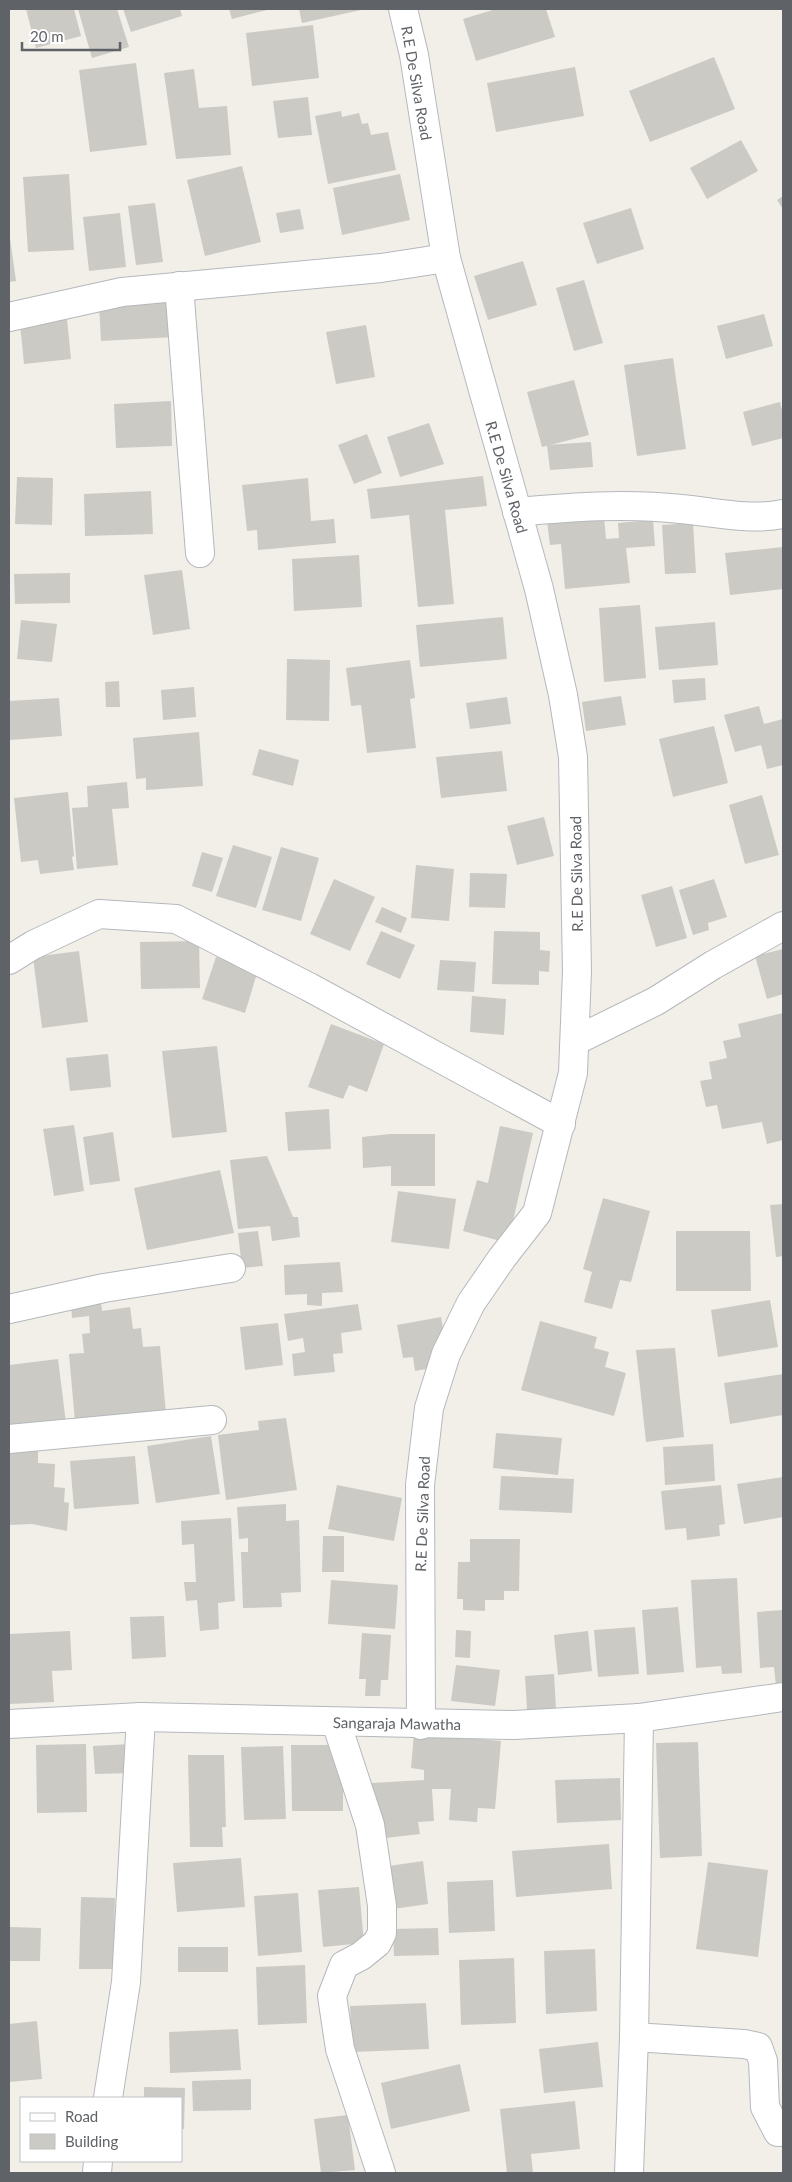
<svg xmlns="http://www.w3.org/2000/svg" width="792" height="2182" font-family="Lato,sans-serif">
	<rect width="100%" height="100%" fill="#f1efe8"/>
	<g fill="#cccac5">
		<polygon points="26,9 74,9 81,36 36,48"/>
		<polygon points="78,9 117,9 129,47 92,58"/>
		<polygon points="123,9 180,9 182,16 131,32"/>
		<polygon points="229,9 271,9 232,19"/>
		<polygon points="299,9 361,9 361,10 302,23"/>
		<polygon points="496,9 546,9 555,37 476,61 463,19"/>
		<polygon points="313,25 319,78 252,86 246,33"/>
		<polygon points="714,57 735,109 650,142 629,91"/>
		<polygon points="136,63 147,145 90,152 79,70"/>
		<polygon points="575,67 584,116 496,132 487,83"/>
		<polygon points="194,69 199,108 227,106 231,155 176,159 164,73"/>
		<polygon points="308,97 312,135 278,138 273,101"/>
		<polygon points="341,111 342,117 359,113 362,124 368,123 371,135 388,132 396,170 328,184 315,116"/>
		<polygon points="741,140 758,171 707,199 690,168"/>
		<polygon points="242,166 261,242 205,256 187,180"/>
		<polygon points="69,174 74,250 28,252 23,177"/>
		<polygon points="400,174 410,220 342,235 333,188"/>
		<polygon points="783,196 783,209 777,200"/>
		<polygon points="155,203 163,262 136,265 128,206"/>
		<polygon points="631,208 644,249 597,264 583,223"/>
		<polygon points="300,209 304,229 280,233 276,213"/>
		<polygon points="120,213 126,267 89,271 83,217"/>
		<polygon points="9,231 16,281 9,282"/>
		<polygon points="523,261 537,305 488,320 474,276"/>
		<polygon points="584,280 603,343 574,351 556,288"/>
		<polygon points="172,301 174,337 101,341 99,305"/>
		<polygon points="764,314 773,346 726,359 717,326"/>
		<polygon points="67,319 71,359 24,364 20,324"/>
		<polygon points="366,325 375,377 336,384 326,332"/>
		<polygon points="673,358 686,449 637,456 624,365"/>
		<polygon points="574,380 589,435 542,447 527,392"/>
		<polygon points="171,401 172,446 116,448 114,404"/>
		<polygon points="780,402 783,414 783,438 752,446 743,412"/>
		<polygon points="429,423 444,464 400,477 387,437"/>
		<polygon points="367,434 382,473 354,484 338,445"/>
		<polygon points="591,442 593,467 550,470 547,445"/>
		<polygon points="483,476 487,506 445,510 454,604 418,607 409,515 371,519 367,489"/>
		<polygon points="17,477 53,478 52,525 15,524"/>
		<polygon points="308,478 311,521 334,519 336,543 258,550 257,530 247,531 242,485"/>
		<polygon points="151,491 153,534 85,536 84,494"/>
		<polygon points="604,516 606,539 619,538 618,523 653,520 655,546 626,548 630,583 565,589 561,544 550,545 547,521"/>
		<polygon points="693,523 696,573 665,574 662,525"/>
		<polygon points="783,547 783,589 730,595 725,553"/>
		<polygon points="359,555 362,607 294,611 292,559"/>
		<polygon points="182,570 190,629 153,635 144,575"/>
		<polygon points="70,573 70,603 15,604 14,574"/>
		<polygon points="640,605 646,678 604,682 599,608"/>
		<polygon points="503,617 507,659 420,667 416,625"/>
		<polygon points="21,620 57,624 52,662 17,659"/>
		<polygon points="715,622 718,665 659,670 655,627"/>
		<polygon points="287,659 330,660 329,721 286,720"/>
		<polygon points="410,660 415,698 410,699 416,748 367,753 361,705 351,706 346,668"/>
		<polygon points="705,678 706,700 674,703 672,680"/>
		<polygon points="119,681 120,707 106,707 105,682"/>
		<polygon points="194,687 196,717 163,720 161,690"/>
		<polygon points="621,696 626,725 586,731 582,702"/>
		<polygon points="507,697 511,724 470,729 466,703"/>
		<polygon points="59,698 62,736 10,740 9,701"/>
		<polygon points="759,706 764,724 783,719 783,765 767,769 761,745 735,752 724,715"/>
		<polygon points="714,726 728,783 673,797 659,739"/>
		<polygon points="199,732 203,786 146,790 146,778 136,779 133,738"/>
		<polygon points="259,749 299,760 293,786 252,775"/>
		<polygon points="502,751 507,791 441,798 436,757"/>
		<polygon points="127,782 129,808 112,809 118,865 77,869 72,808 88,807 87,786"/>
		<polygon points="68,792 74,856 72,857 74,870 40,874 38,860 21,862 14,798"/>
		<polygon points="762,795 779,855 745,864 729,805"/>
		<polygon points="544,817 554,856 517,865 507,826"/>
		<polygon points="233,845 272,857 256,908 216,896"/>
		<polygon points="281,847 319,858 301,921 262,910"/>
		<polygon points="202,852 223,858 212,892 192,886"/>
		<polygon points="416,865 454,869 449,921 411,918"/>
		<polygon points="470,873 507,874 505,908 469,907"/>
		<polygon points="334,879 375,897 350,951 310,934"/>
		<polygon points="714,879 727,917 708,923 709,930 693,935 679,890"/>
		<polygon points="672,886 687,938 656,947 641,895"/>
		<polygon points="382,907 407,918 401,933 375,922"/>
		<polygon points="381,931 415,945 400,979 366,964"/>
		<polygon points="494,931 540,932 540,950 550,951 549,972 539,971 539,985 492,984"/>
		<polygon points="199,941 200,988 141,989 140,942"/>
		<polygon points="783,949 783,994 767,999 755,956"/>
		<polygon points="79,951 88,1022 42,1028 33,957"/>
		<polygon points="216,957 258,970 245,1013 202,999"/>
		<polygon points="440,960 476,962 474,992 437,990"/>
		<polygon points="472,996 506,999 504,1035 470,1032"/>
		<polygon points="783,1013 783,1140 767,1144 762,1122 722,1129 717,1105 706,1107 700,1081 712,1079 709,1062 727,1058 723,1041 741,1037 738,1024"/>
		<polygon points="331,1024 384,1044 367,1092 349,1085 343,1099 308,1087"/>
		<polygon points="217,1046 227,1132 172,1138 162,1051"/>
		<polygon points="108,1054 111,1087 70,1091 66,1058"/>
		<polygon points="329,1109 331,1149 288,1151 285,1112"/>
		<polygon points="74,1125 84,1191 54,1196 43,1129"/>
		<polygon points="500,1126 533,1133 508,1243 463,1231 477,1180 488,1183"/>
		<polygon points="113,1132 120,1181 90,1185 83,1137"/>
		<polygon points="390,1134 435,1134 435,1186 391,1186 391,1166 363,1168 362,1137"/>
		<polygon points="267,1156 293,1217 298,1217 300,1237 272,1241 270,1226 238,1229 230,1160"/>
		<polygon points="220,1170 234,1233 147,1250 134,1188"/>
		<polygon points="398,1191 456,1199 449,1249 391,1242"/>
		<polygon points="603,1198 650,1211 631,1282 620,1280 612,1309 584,1302 592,1272 583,1269"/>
		<polygon points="783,1204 783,1256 776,1257 770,1205"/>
		<polygon points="258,1231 263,1266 242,1268 238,1233"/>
		<polygon points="676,1231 750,1231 751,1291 676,1291"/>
		<polygon points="340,1262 343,1292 322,1293 322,1306 307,1305 307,1294 285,1295 284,1265"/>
		<polygon points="770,1300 778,1347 718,1357 711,1310"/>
		<polygon points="101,1301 102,1311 130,1307 133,1329 141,1328 143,1347 160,1346 166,1414 75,1422 69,1354 84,1353 82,1334 90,1333 89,1316 72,1318 71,1303"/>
		<polygon points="358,1304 362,1330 341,1333 343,1353 333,1354 335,1372 294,1376 292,1354 305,1352 303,1338 288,1341 284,1314"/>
		<polygon points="441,1317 447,1351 438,1367 415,1371 413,1357 403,1358 397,1325"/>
		<polygon points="540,1321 597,1337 594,1348 609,1352 605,1367 626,1373 614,1416 521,1390"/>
		<polygon points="278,1323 283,1365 245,1370 240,1327"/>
		<polygon points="675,1348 684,1437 646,1442 636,1350"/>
		<polygon points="58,1359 66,1423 9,1430 9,1365"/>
		<polygon points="783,1374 783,1415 730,1424 724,1383"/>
		<polygon points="286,1418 297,1490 226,1500 218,1435 259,1430 258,1421"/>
		<polygon points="496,1433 562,1438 558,1475 493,1468"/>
		<polygon points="211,1436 220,1494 156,1503 147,1446"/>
		<polygon points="713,1444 715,1481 665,1485 663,1447"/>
		<polygon points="38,1451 38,1463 55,1464 54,1487 65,1488 64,1502 69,1503 67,1531 32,1524 9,1525 9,1453"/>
		<polygon points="135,1456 139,1504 74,1509 70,1461"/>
		<polygon points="501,1476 574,1479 572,1513 499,1510"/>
		<polygon points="783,1477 783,1517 744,1524 737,1484"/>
		<polygon points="337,1485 402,1498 394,1541 328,1529"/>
		<polygon points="721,1485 725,1524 719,1525 720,1536 687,1540 686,1528 665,1530 661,1491"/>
		<polygon points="286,1504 286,1521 299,1520 301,1592 281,1593 282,1607 243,1608 241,1552 248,1552 248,1538 239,1539 237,1507"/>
		<polygon points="231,1518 235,1601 218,1603 219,1629 200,1631 197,1600 186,1601 184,1582 196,1582 194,1544 182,1545 181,1521"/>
		<polygon points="323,1536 344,1536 344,1572 322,1572"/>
		<polygon points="470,1539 520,1539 519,1591 504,1591 504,1600 485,1600 485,1611 463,1610 463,1599 457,1599 458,1562 470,1562"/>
		<polygon points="737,1578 742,1673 722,1674 721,1666 696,1668 691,1580"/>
		<polygon points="331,1580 398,1585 395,1629 328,1624"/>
		<polygon points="678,1607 684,1672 647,1675 642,1610"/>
		<polygon points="783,1610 783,1685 776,1686 774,1667 760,1668 757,1612"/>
		<polygon points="164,1616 166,1657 132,1659 130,1617"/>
		<polygon points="635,1627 639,1674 598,1677 594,1630"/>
		<polygon points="456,1630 471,1631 470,1658 455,1657"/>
		<polygon points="70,1631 72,1670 52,1671 54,1702 9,1704 9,1634"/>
		<polygon points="588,1631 592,1671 558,1675 554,1635"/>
		<polygon points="362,1633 391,1635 388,1680 381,1680 380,1696 365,1696 366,1679 359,1679"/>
		<polygon points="456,1665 500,1670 495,1706 451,1701"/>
		<polygon points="554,1674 556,1709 527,1710 525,1676"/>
		<polygon points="414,1733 501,1741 495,1809 478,1808 477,1822 449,1820 451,1789 432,1789 434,1821 418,1822 420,1834 377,1839 372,1783 424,1780 424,1770 411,1768"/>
		<polygon points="698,1742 702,1856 660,1858 656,1743"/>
		<polygon points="86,1744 87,1812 37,1813 36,1745"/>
		<polygon points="131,1744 132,1773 95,1774 93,1746"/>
		<polygon points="291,1745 343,1745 343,1811 292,1811"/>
		<polygon points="283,1746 286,1819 244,1820 241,1747"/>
		<polygon points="188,1755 224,1755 226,1827 222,1827 223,1847 190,1847"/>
		<polygon points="620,1778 621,1820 557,1823 555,1780"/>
		<polygon points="609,1844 612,1889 516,1897 512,1851"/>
		<polygon points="241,1858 245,1907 177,1912 173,1863"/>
		<polygon points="423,1861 428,1904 393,1909 389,1866"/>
		<polygon points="708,1862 768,1870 758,1957 696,1949"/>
		<polygon points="493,1880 495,1931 449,1933 447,1882"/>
		<polygon points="359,1887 364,1943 323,1947 318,1890"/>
		<polygon points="298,1893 302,1952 258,1956 254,1896"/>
		<polygon points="81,1897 115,1898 113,1969 79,1969"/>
		<polygon points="9,1927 41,1928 40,1961 9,1961"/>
		<polygon points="438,1928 439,1955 394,1956 393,1929"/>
		<rect x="178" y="1947" width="50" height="25"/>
		<polygon points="595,1949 597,2011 546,2014 544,1951"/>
		<polygon points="514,1958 516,2023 461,2025 459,1960"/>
		<polygon points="305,1965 307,2023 258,2025 256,1967"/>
		<polygon points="426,2003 429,2049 352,2052 350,2006"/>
		<polygon points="37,2021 42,2079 9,2082 9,2024"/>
		<polygon points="238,2029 241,2070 170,2073 169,2032"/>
		<polygon points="598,2042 603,2087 544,2093 539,2049"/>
		<polygon points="460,2064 470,2111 391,2129 381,2083"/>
		<polygon points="251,2079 251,2110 193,2111 192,2081"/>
		<polygon points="144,2087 185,2088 184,2129 181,2129 181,2098 144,2098"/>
		<polygon points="575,2101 580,2149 531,2154 533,2173 507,2173 500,2109"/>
		<polygon points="348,2115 355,2170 321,2173 314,2119"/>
	</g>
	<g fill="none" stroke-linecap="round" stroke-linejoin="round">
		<g stroke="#b5b8bc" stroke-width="30">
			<g id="minor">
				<polyline points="403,9 414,55 446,258 539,589 563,695 573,757 577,971 573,1073 537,1213 502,1258 471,1303 446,1354 429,1408 420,1485 421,1725"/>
				<polyline points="179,286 200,553"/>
				<polyline points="9,317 122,292 381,268 446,258"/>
				<path d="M517,512c54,-5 109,-9 164,-3 34,3 68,12 102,5"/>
				<polyline points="9,960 33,945 99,914 176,919 309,987 561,1124"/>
				<polyline points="575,1041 656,1001 713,965 783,926"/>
				<polyline points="9,1309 104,1288 231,1268"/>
				<polyline points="9,1439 212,1420"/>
				<polyline points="336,1722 370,1825 382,1906 382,1933 377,1943 361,1956 344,1965 332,1996 340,2049 381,2173"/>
				<polyline points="9,1724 141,1717 514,1725 639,1718 783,1697"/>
				<polyline points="634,2037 744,2044 758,2047 763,2061 765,2107 778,2132 783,2132"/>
				<polyline points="108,2098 126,1982 141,1717"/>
				<polyline points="97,2173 98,2161"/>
				<polyline points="629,2173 634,2037 639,1718"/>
			</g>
		</g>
		<use href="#minor" stroke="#fff" stroke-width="28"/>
	</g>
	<g text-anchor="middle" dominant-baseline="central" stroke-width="4" stroke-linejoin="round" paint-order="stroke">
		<g font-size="15" fill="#5f6368" stroke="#fff">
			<text transform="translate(417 83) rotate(80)">R.E De Silva Road</text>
			<text transform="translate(507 477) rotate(74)">R.E De Silva Road</text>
			<text transform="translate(576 874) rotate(-91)">R.E De Silva Road</text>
			<text transform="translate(422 1514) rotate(-88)">R.E De Silva Road</text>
			<text transform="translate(397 1723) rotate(1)">Sangaraja Mawatha</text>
		</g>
	</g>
	<rect width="792" height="2182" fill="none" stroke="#5f6368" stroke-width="20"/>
	<rect x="20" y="2097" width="162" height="65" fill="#ffffff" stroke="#bfc1c3"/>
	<rect x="30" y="2113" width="25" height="8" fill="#ffffff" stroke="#bfc1c3"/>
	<text x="65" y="2122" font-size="15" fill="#5f6368">Road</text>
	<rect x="30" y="2134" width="25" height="15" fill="#cccac5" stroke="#bfc1c3"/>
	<text x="65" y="2147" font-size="15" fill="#5f6368">Building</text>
	<path d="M22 42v8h98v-8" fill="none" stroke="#5f6368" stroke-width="2.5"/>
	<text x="30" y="42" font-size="15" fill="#5f6368" stroke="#ffffff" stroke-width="4" paint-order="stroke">20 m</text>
</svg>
